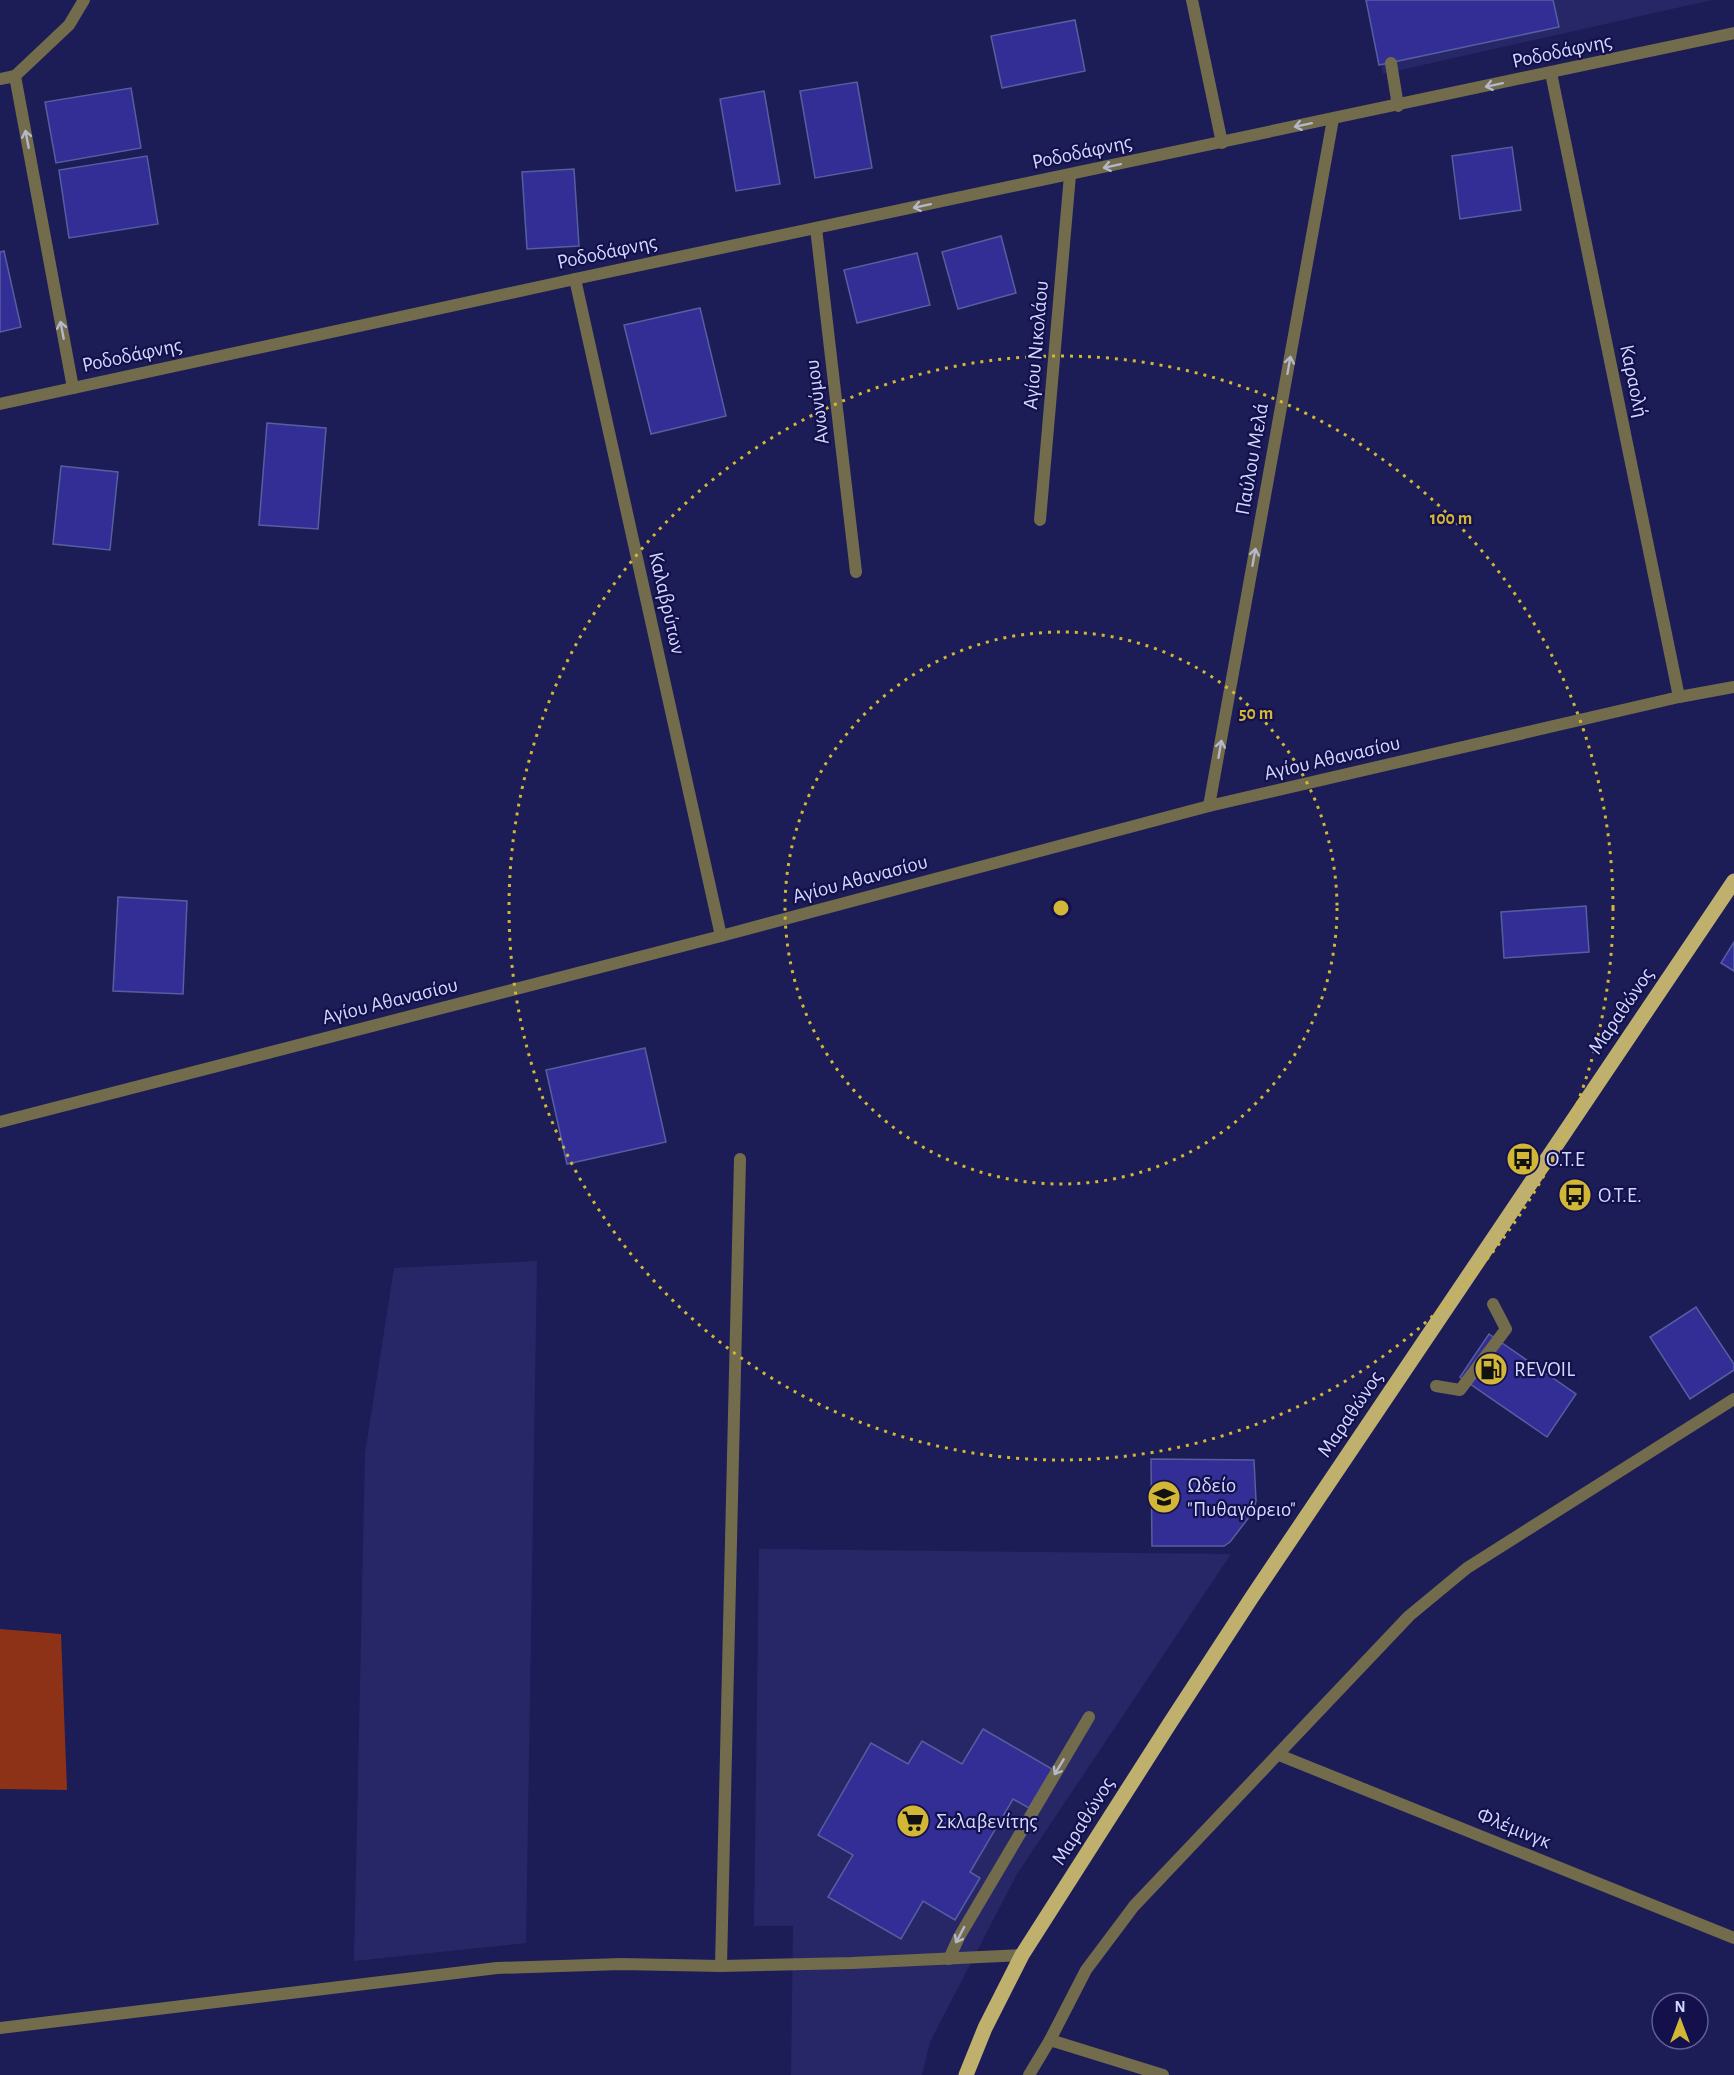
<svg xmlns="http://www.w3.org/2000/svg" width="1734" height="2075" font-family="'Alegreya Sans',sans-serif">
	<rect width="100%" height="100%" fill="#1c1c57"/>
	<g fill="#272768">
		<polygon points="1371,0 1712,0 1383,74"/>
		<polygon points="537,1261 526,1943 354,1961 365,1453 394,1268"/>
		<polygon points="759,1549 1231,1554 1017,1874 930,2042 922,2075 791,2075 793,1926 754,1926"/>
	</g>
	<polygon fill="#8e3217" points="0,1629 61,1634 67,1790 0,1789"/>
	<g fill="#322e95" stroke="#565ea0" stroke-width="1.5">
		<polygon points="1366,0 1553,0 1559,27 1379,65"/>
		<polygon points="1075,20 1085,71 1002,88 991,36"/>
		<polygon points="857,82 872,168 815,178 800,91"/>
		<polygon points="131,88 141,148 56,163 45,102"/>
		<polygon points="764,91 780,184 736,191 720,99"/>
		<polygon points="1512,147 1521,210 1460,219 1452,156"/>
		<polygon points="147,156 158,224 69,238 59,170"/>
		<polygon points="574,169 579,246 527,249 522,172"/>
		<polygon points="1001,236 1016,293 958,309 942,252"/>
		<polygon points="4,251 21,327 0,332 0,252"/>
		<polygon points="917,253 930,305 857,323 844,270"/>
		<polygon points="700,308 726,416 651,434 624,325"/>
		<polygon points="267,423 326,428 318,529 259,525"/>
		<polygon points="61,466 118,472 110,550 53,544"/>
		<polygon points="118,897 187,901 183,994 113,991"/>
		<polygon points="1586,906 1589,952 1504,958 1501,912"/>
		<polygon points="1734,942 1734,971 1721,963"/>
		<polygon points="645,1048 666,1142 567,1164 546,1070"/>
		<polygon points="1696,1307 1734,1364 1734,1370 1690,1399 1650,1337"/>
		<polygon points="1489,1334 1576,1394 1547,1437 1460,1377"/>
		<polygon points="1151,1459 1254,1460 1256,1501 1253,1512 1230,1542 1224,1546 1152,1546"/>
		<polygon points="983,1729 1052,1769 1029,1808 1013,1799 970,1872 980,1878 955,1920 923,1901 901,1939 828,1897 853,1855 818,1835 871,1743 908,1764 922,1741 962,1764"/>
	</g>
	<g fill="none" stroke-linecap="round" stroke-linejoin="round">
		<g stroke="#726b4c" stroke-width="12">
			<polyline points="1391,63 1398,106"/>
			<polyline points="1436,1386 1460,1390 1506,1329 1493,1304"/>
			<polyline points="949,1959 959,1937 1089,1717"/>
		</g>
		<g stroke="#726b4c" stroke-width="12">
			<polyline points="1192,0 1222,143"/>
			<polyline points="1551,73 1679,697"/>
			<polyline points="15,76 73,388"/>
			<polyline points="0,79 15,76 69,25 84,0"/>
			<polyline points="816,228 856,572"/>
			<polyline points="575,279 721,936"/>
			<polyline points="0,404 575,279 1734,33"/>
			<polyline points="1040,520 1070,175"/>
			<polyline points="1209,806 1333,119"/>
			<polyline points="1279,1755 1734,1938"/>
			<polyline points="721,1966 740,1159"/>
			<polyline points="0,2028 497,1968 621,1964 721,1966 852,1963 1022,1955"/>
			<polyline points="1050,2040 1163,2075"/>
			<polyline points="1029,2075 1050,2040 1086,1970 1134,1906 1409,1616 1467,1568 1734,1399"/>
		</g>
		<polyline stroke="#726b4c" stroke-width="12" points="0,1122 721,936 1209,806 1679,697 1734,687"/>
		<polyline stroke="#bfb06d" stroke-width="15" points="966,2075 985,2028 1022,1955 1170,1723 1252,1597 1734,881"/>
	</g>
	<defs><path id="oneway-shaft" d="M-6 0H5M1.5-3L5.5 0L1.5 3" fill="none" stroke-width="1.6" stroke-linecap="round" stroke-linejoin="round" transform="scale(1.5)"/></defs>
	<g stroke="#b5b8c9">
		<use href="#oneway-shaft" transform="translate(1494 85) rotate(168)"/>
		<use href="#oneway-shaft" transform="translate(1303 125) rotate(168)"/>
		<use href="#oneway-shaft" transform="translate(27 139) rotate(-101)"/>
		<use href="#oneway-shaft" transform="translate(1112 166) rotate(168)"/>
		<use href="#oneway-shaft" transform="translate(922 206) rotate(168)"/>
		<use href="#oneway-shaft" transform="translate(62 330) rotate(-101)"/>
		<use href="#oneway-shaft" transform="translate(1289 365) rotate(-80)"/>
		<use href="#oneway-shaft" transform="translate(1254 557) rotate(-80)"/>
		<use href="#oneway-shaft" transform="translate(1220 749) rotate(-80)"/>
		<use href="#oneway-shaft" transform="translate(1059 1767) rotate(121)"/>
		<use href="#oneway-shaft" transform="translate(960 1935) rotate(118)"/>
	</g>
	<g fill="none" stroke="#d2b736" stroke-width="3" stroke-dasharray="3 6">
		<circle cx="1061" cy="908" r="276"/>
		<circle cx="1061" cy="908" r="552"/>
	</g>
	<defs>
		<g id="bus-disc" transform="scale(1.725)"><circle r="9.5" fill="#d2b736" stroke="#14104b"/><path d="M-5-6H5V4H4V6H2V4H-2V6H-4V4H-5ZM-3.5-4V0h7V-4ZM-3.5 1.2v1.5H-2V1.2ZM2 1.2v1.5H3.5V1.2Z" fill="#111"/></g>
		<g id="fuel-disc" transform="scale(1.725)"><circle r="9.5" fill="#d2b736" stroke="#14104b"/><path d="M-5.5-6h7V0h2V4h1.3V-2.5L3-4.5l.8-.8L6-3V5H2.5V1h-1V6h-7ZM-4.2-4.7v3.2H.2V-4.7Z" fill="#111"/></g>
		<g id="school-disc" transform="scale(1.725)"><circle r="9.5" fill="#d2b736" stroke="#14104b"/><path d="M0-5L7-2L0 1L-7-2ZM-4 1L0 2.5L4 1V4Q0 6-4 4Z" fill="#111"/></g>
		<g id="supermarket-disc" transform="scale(1.725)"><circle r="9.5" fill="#d2b736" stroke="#14104b"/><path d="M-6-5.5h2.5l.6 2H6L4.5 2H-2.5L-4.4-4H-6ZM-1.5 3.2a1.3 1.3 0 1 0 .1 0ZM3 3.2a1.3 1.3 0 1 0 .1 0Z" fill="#111"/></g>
	</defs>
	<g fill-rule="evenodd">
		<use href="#bus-disc" x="1523" y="1159"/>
		<use href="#bus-disc" x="1575" y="1195"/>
		<use href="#fuel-disc" x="1491" y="1369"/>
		<use href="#school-disc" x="1164" y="1497"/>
		<use href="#supermarket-disc" x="913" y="1821"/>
	</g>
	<g text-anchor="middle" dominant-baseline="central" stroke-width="4.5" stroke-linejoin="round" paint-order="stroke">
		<g font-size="21" fill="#d2d9ff" stroke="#14104b">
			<text transform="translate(1562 51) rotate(-12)">Ροδοδάφνης</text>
			<text transform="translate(1082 152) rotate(-12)">Ροδοδάφνης</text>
			<text transform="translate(607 252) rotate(-12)">Ροδοδάφνης</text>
			<text transform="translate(1036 345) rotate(-85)">Αγίου Νικολάου</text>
			<text transform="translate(132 355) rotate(-12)">Ροδοδάφνης</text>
			<text transform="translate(1634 381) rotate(78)">Καραολή</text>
			<text transform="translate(817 402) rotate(-97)">Ανωνύμου</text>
			<text transform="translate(1252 459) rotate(-80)">Παύλου Μελά</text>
			<text transform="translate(667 603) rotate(77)">Καλαβρύτων</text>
			<text transform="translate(1332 758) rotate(-13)">Αγίου Αθανασίου</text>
			<text transform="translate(860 879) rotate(-15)">Αγίου Αθανασίου</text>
			<text transform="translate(390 1001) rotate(-14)">Αγίου Αθανασίου</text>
			<text transform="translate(1621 1011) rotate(-56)">Μαραθώνος</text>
			<text transform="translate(1350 1414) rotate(-56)">Μαραθώνος</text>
			<text transform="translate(1083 1821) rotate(-58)">Μαραθώνος</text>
			<text transform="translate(1514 1828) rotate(22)">Φλέμινγκ</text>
		</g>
		<g font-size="21" fill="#d2d9ff" stroke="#14104b" text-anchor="start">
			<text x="1546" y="1159">Ο.Τ.Ε</text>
			<text x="1598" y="1195">Ο.Τ.Ε.</text>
			<text x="1514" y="1369">REVOIL</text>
			<text x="1187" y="1485">Ωδείο<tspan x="1187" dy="24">"Πυθαγόρειο"</tspan></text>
			<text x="936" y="1821">Σκλαβενίτης</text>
		</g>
	</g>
	<circle cx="1061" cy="908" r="9" fill="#d2b736" stroke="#14104b" stroke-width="3"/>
	<g font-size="18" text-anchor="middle" font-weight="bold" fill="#d2b736" stroke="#14104b" stroke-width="4.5" stroke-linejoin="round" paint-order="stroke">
		<text x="1451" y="524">100 m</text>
		<text x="1256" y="719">50 m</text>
	</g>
	<g transform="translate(1680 2021)"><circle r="28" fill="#14104b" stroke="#606093" stroke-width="1.5"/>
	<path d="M0-4.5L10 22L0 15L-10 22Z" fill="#d2b736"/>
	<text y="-9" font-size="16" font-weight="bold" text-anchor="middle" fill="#d2d9ff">N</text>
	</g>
</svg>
